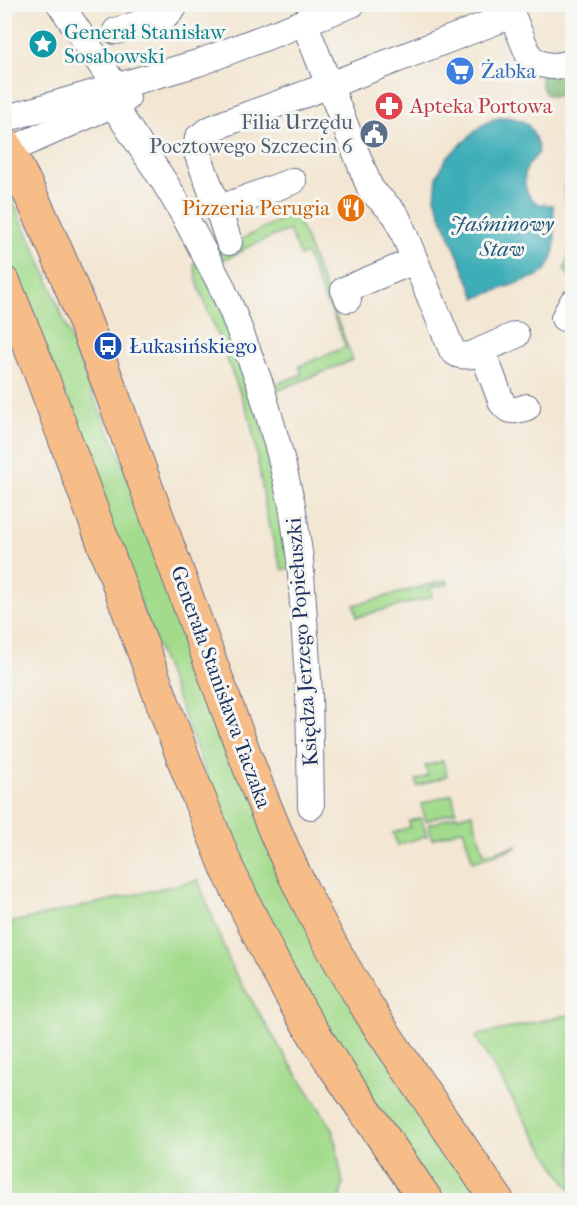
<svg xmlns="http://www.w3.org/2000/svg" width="577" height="1205" font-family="'IM FELL French Canon',serif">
	<rect width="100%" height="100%" fill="#f6f6f2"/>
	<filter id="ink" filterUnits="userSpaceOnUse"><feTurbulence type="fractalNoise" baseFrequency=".0167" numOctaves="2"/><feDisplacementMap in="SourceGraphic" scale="12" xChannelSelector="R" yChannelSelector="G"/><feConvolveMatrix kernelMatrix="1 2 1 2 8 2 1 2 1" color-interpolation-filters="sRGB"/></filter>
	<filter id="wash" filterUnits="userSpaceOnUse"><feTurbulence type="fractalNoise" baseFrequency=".008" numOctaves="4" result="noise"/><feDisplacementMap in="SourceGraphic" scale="24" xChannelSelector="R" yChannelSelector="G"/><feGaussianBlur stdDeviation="1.35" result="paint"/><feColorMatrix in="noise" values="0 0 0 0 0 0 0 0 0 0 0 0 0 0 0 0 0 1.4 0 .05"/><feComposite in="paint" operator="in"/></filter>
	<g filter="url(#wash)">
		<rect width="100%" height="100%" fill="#f3e6d2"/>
		<g fill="#a3db8c" stroke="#5f8575" stroke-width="1.5">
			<path d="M572,181v99l-8,-11c13,-25 5,-57 0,-83z"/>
			<polygon points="10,195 46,274 93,396 134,487 238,769 485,1200 440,1200 339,1051 258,909 18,284 5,253 4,197"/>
			<polygon points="295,212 353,360 274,392 272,386 302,374 299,366 346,347 329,305 327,305 306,254 300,256 289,230 243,249 243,251 223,260 218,251"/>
			<polygon points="199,259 234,336 287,514 292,568 282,570 268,523 254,438 249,416 198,285 194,264"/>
			<polygon points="447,580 448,584 430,588 432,597 357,617 354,605"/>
			<polygon points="443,761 447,776 417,786 416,780 428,776 425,766"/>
			<polygon points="452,794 456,811 426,821 421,804"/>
			<polygon points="472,813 484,854 517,846 517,847 473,862 463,829 432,839 428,825 457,815 458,817"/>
			<polygon points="421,818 427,836 397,845 393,833 410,827 409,821"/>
			<polygon points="198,880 232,968 285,1056 333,1129 343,1184 340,1200 5,1200 5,924"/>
			<polygon points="572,1014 572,1192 528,1125 475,1036"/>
		</g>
		<path fill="#82bb78" stroke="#4e756b" stroke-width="1.5" d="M572,64v26c-8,3 -22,12 -28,1 -3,-4 -3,-11 -3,-16z"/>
		<path fill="#3cadb7" stroke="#2c6e8a" stroke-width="1.5" d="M505,117c7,1 17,2 22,7 5,5 13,23 11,29 -2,5 -7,7 -9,11 -8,12 -5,34 10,40 4,1 10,0 14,1 1,18 6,48 -6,63 0,1 -7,6 -7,7l-64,23 -34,-80 -7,-20 2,-22 10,-19 34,-31 13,-7z"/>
	</g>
	<g filter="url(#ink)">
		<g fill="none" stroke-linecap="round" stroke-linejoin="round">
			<g stroke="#676f87" stroke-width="28">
				<g id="minor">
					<polyline points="60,4 124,99"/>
					<path d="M512,15l17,41c12,12 28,12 43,6"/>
					<path d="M304,22l66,166c8,11 19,18 27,29l55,133c6,6 10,6 19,5l45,-20"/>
					<polyline points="116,31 167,15 174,7 174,4"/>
					<polyline points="103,90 165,183 184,215 221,285 233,313 260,384 280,454 292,505 300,559 309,694 311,806"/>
					<polyline points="4,119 198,63 352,4"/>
					<polyline points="4,153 127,98"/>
					<polyline points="293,181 218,209 196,150 198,138 211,129 228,122 330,85 512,15 508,4"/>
					<polyline points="218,209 229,242"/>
					<polyline points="348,299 344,290 414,261"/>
					<polyline points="564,318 572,303"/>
					<path d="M482,350l20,53c7,10 14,8 25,4"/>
				</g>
			</g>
			<g stroke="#676f87" stroke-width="35">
				<g id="major">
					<path d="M4,143c47,86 81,177 114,267 36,97 71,195 107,292 24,64 48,130 79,192 23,46 49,91 77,135l116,171"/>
					<polyline points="4,283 38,366 187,768 228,870 269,955 301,1013 333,1064 426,1200"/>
				</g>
			</g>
			<use href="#minor" stroke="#fff" stroke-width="26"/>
			<use href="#major" stroke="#f7bd88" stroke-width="33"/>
		</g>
	</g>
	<defs>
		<g id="sight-disc" transform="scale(1.5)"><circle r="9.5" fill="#0f9aa8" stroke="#f6f6f2"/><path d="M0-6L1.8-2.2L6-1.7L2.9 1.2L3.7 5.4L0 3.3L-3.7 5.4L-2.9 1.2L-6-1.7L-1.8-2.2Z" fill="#fff"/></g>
		<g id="supermarket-disc" transform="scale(1.5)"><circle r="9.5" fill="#3f7fe0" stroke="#f6f6f2"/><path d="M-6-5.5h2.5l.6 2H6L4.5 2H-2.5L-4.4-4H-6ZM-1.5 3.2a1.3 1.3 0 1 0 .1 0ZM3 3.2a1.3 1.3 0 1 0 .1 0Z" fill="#fff"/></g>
		<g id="pharmacy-disc" transform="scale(1.5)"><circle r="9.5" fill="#e0444e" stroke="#f6f6f2"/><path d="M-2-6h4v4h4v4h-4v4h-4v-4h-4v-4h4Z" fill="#fff"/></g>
		<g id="civic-disc" transform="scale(1.5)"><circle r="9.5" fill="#5c6f8a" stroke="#f6f6f2"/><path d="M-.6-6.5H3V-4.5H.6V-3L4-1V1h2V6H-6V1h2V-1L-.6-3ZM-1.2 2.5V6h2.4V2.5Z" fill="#fff"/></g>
		<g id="restaurant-disc" transform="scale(1.5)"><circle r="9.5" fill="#e8710a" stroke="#f6f6f2"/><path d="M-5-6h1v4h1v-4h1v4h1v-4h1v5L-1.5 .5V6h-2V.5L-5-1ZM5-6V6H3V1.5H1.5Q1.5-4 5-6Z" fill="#fff"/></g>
		<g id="bus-disc" transform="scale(1.5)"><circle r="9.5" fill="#1a4fb4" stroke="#f6f6f2"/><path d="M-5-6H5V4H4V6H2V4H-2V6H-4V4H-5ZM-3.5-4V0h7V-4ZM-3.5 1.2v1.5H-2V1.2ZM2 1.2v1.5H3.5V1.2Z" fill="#fff"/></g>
	</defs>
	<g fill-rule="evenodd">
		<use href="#sight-disc" x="43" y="44"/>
		<use href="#supermarket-disc" x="460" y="71"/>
		<use href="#pharmacy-disc" x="389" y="106"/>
		<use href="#civic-disc" x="374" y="134"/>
		<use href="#restaurant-disc" x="351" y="208"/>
		<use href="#bus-disc" x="108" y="346"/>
	</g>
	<g text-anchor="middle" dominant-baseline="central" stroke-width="6" stroke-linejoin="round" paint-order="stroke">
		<g font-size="21" fill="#0d838f" stroke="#f6f6f2" text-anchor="start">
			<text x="64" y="32">Generał Stanisław<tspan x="64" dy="24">Sosabowski</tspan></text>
		</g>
		<g font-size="21" fill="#366cbe" stroke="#f6f6f2" text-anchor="start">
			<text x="481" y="71">Żabka</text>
		</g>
		<g font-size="21" fill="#be3a42" stroke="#f6f6f2" text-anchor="start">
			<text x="410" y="106">Apteka Portowa</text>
		</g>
		<g font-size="21" fill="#4e5e75" stroke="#f6f6f2" text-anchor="end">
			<text x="353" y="122">Filia Urzędu<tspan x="353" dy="24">Pocztowego Szczecin 6</tspan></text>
		</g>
		<g font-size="21" fill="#c56008" stroke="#f6f6f2" text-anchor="end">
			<text x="330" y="208">Pizzeria Perugia</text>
		</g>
		<g font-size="21" fill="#164399" stroke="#f6f6f2" text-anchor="start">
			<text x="129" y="346">Łukasińskiego</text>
		</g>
		<g font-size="21" fill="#1b2f5e" stroke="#f6f6f2">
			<text transform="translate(302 642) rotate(-94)">Księdza Jerzego Popiełuszki</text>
			<text transform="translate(221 687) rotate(70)">Generała Stanisława Taczaka</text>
		</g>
		<g font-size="22" font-style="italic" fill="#275b7d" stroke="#f6f6f2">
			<text x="502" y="224">Jaśminowy<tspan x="502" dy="25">Staw</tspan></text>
		</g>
	</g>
	<rect width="577" height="1205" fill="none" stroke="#f6f6f2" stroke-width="24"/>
</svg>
